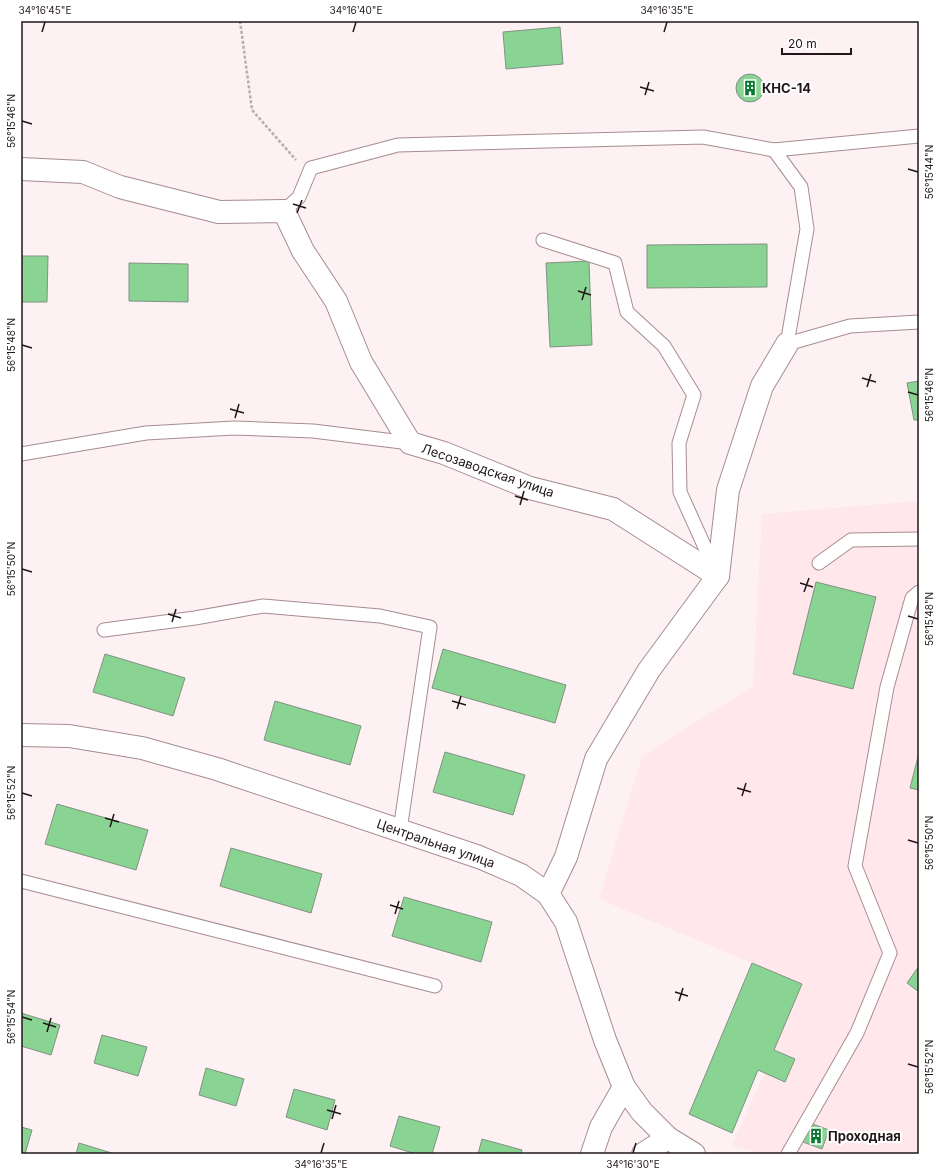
<svg xmlns="http://www.w3.org/2000/svg" width="940" height="1175" font-family="Inter,sans-serif">
	<rect width="100%" height="100%" fill="#fdf1f3"/>
	<polygon fill="#ffe7eb" points="919,501 919,1154 764,1154 732,1145 768,1065 802,984 599,899 642,756 753,686 762,514"/>
	<g fill="#89d393" stroke="#809281">
		<polygon points="560,27 563,64 506,69 503,32"/>
		<circle cx="750" cy="88" r="14"/>
		<polygon points="767,244 767,287 647,288 647,245"/>
		<polygon points="21,256 48,256 47,302 21,302"/>
		<polygon points="589,261 592,345 550,347 546,263"/>
		<polygon points="129,263 188,264 188,302 129,301"/>
		<polygon points="919,381 919,420 914,420 907,383"/>
		<polygon points="816,582 876,597 853,689 793,674"/>
		<polygon points="443,649 566,685 555,723 432,688"/>
		<polygon points="105,654 185,678 173,716 93,692"/>
		<polygon points="275,701 361,726 350,765 264,740"/>
		<polygon points="445,752 525,775 513,815 433,792"/>
		<polygon points="919,753 919,790 910,788"/>
		<polygon points="57,804 148,830 136,870 45,844"/>
		<polygon points="231,848 322,874 311,913 220,886"/>
		<polygon points="404,897 492,922 481,962 392,936"/>
		<polygon points="752,963 802,984 774,1050 795,1059 785,1082 758,1070 732,1133 689,1114"/>
		<polygon points="919,966 919,992 907,983"/>
		<polygon points="21,1013 60,1025 51,1055 21,1046"/>
		<polygon points="102,1035 147,1047 138,1076 94,1063"/>
		<polygon points="206,1068 244,1079 236,1106 199,1095"/>
		<polygon points="294,1089 335,1100 327,1130 286,1117"/>
		<polygon points="399,1116 440,1127 432,1154 416,1154 390,1146"/>
		<polygon points="810,1123 829,1130 822,1149 803,1142"/>
		<polygon points="21,1127 32,1130 25,1154 21,1154"/>
		<polygon points="482,1139 522,1150 521,1154 478,1154"/>
		<polygon points="79,1143 115,1154 76,1154"/>
	</g>
	<g fill="none" stroke-linecap="round" stroke-linejoin="round">
		<g stroke="#a78c91" stroke-width="15">
			<g id="service">
				<polyline points="774,150 919,136"/>
				<polyline points="284,211 299,197 311,168 398,145 703,137 774,150 801,187 807,229 787,344 850,326 919,322"/>
				<polyline points="543,240 615,263 627,312 664,346 694,395 679,443 680,492 716,572"/>
				<polyline points="21,454 146,433 234,428 313,431 410,443"/>
				<polyline points="819,563 851,540 919,539"/>
				<polyline points="104,630 195,618 263,606 380,616 430,627 400,830"/>
				<polyline points="21,881 435,986"/>
				<polyline points="788,1154 857,1033 890,953 855,866 887,687 912,598 919,592"/>
			</g>
		</g>
		<g stroke="#a78c91" stroke-width="24">
			<g id="minor">
				<polyline points="21,169 83,172 120,187 219,212 284,211 303,251 336,301 361,362 410,443 444,453 530,488 613,509 718,576"/>
				<polyline points="548,894 566,857 596,759 649,670 718,576 728,490 762,386 787,344"/>
				<polyline points="592,1154 601,1127 624,1087 642,1112 668,1138 694,1154"/>
				<polyline points="643,1154 668,1138"/>
			</g>
		</g>
		<g stroke="#a78c91" stroke-width="24">
			<polyline id="tertiary" points="21,735 69,736 142,748 217,769 479,857 521,875 548,894 566,922 605,1040 624,1087"/>
		</g>
		<polyline stroke="#b7acae" stroke-width="2.5" stroke-dasharray="3 2" stroke-linecap="butt" points="240,21 252,110 296,160"/>
		<use href="#service" stroke="#fff" stroke-width="13"/>
		<use href="#minor" stroke="#fff" stroke-width="22"/>
		<use href="#tertiary" stroke="#fff" stroke-width="22"/>
	</g>
	<path fill="none" stroke="#211719" stroke-width="1.5" d="M42,32l3,-10M353,32l3,-10M664,32l3,-10M640,87l14,4M645,95l4,-13M22,121l10,3M908,169l10,3M293,204l13,4M297,213l5,-13M578,291l13,4M582,300l4,-13M22,345l10,3M862,378l14,4M867,387l4,-13M908,392l10,3M230,409l14,4M235,418l4,-14M515,496l13,4M520,505l4,-14M22,569l10,3M800,583l13,4M804,592l5,-14M168,614l13,4M908,616l10,3M172,622l4,-13M452,701l14,4M457,709l4,-13M737,788l14,4M22,793l10,3M742,796l4,-13M105,818l14,4M110,827l4,-13M908,840l10,3M390,905l13,4M395,914l4,-13M675,992l13,4M679,1001l4,-13M22,1017l10,3M43,1023l13,4M47,1032l4,-14M908,1064l10,3M327,1110l14,4M332,1119l4,-14M321,1153l3,-10M633,1153l3,-10"/>
	<defs>
		<g id="building-bare" transform="scale(1.2)"><path d="M-4-6H4V6H1V3H-1V6H-4ZM-2.5-4.3h1.7v1.8h-1.7ZM.8-4.3h1.7v1.8H.8ZM-2.5-1h1.7V.8h-1.7ZM.8-1h1.7V.8H.8Z" fill="#07792e" stroke="#fff" stroke-width="2.5" paint-order="stroke"/></g>
	</defs>
	<g fill-rule="evenodd">
		<use href="#building-bare" x="750" y="88"/>
		<use href="#building-bare" x="816" y="1136"/>
	</g>
	<g text-anchor="middle" dominant-baseline="central" stroke-width="4" stroke-linejoin="round" paint-order="stroke">
		<g font-size="13" font-weight="bold" fill="#211719" stroke="#fff" text-anchor="start">
			<text x="762" y="88">КНС-14</text>
			<text x="828" y="1136">Проходная</text>
		</g>
		<g font-size="13" fill="#211719" stroke="#fff">
			<text transform="translate(488 470) rotate(19)">Лесозаводская улица</text>
			<text transform="translate(436 843) rotate(19)">Центральная улица</text>
		</g>
	</g>
	<rect width="940" height="1175" fill="none" stroke="#ffffff" stroke-width="44"/>
	<path d="M782 48v6h69v-6" fill="none" stroke="#211719" stroke-width="2"/>
	<text x="788" y="48" font-size="12" fill="#211719" stroke="#ffffff" stroke-width="3" paint-order="stroke">20 m</text>
	<rect x="22" y="22" width="896" height="1131" fill="none" stroke="#211719" stroke-width="1.5"/>
	<g font-size="10" text-anchor="middle" fill="#211719">
		<text x="45" y="14">34°16'45"E</text>
		<text x="356" y="14">34°16'40"E</text>
		<text x="667" y="14">34°16'35"E</text>
		<text transform="translate(11 121) rotate(-90)" y="4">56°15'46"N</text>
		<text transform="translate(929 172) rotate(-90)" y="4">56°15'44"N</text>
		<text transform="translate(11 345) rotate(-90)" y="4">56°15'48"N</text>
		<text transform="translate(929 395) rotate(-90)" y="4">56°15'46"N</text>
		<text transform="translate(11 569) rotate(-90)" y="4">56°15'50"N</text>
		<text transform="translate(929 619) rotate(-90)" y="4">56°15'48"N</text>
		<text transform="translate(11 793) rotate(-90)" y="4">56°15'52"N</text>
		<text transform="translate(929 843) rotate(-90)" y="4">56°15'50"N</text>
		<text transform="translate(11 1017) rotate(-90)" y="4">56°15'54"N</text>
		<text transform="translate(929 1067) rotate(-90)" y="4">56°15'52"N</text>
		<text x="321" y="1168">34°16'35"E</text>
		<text x="633" y="1168">34°16'30"E</text>
	</g>
</svg>
